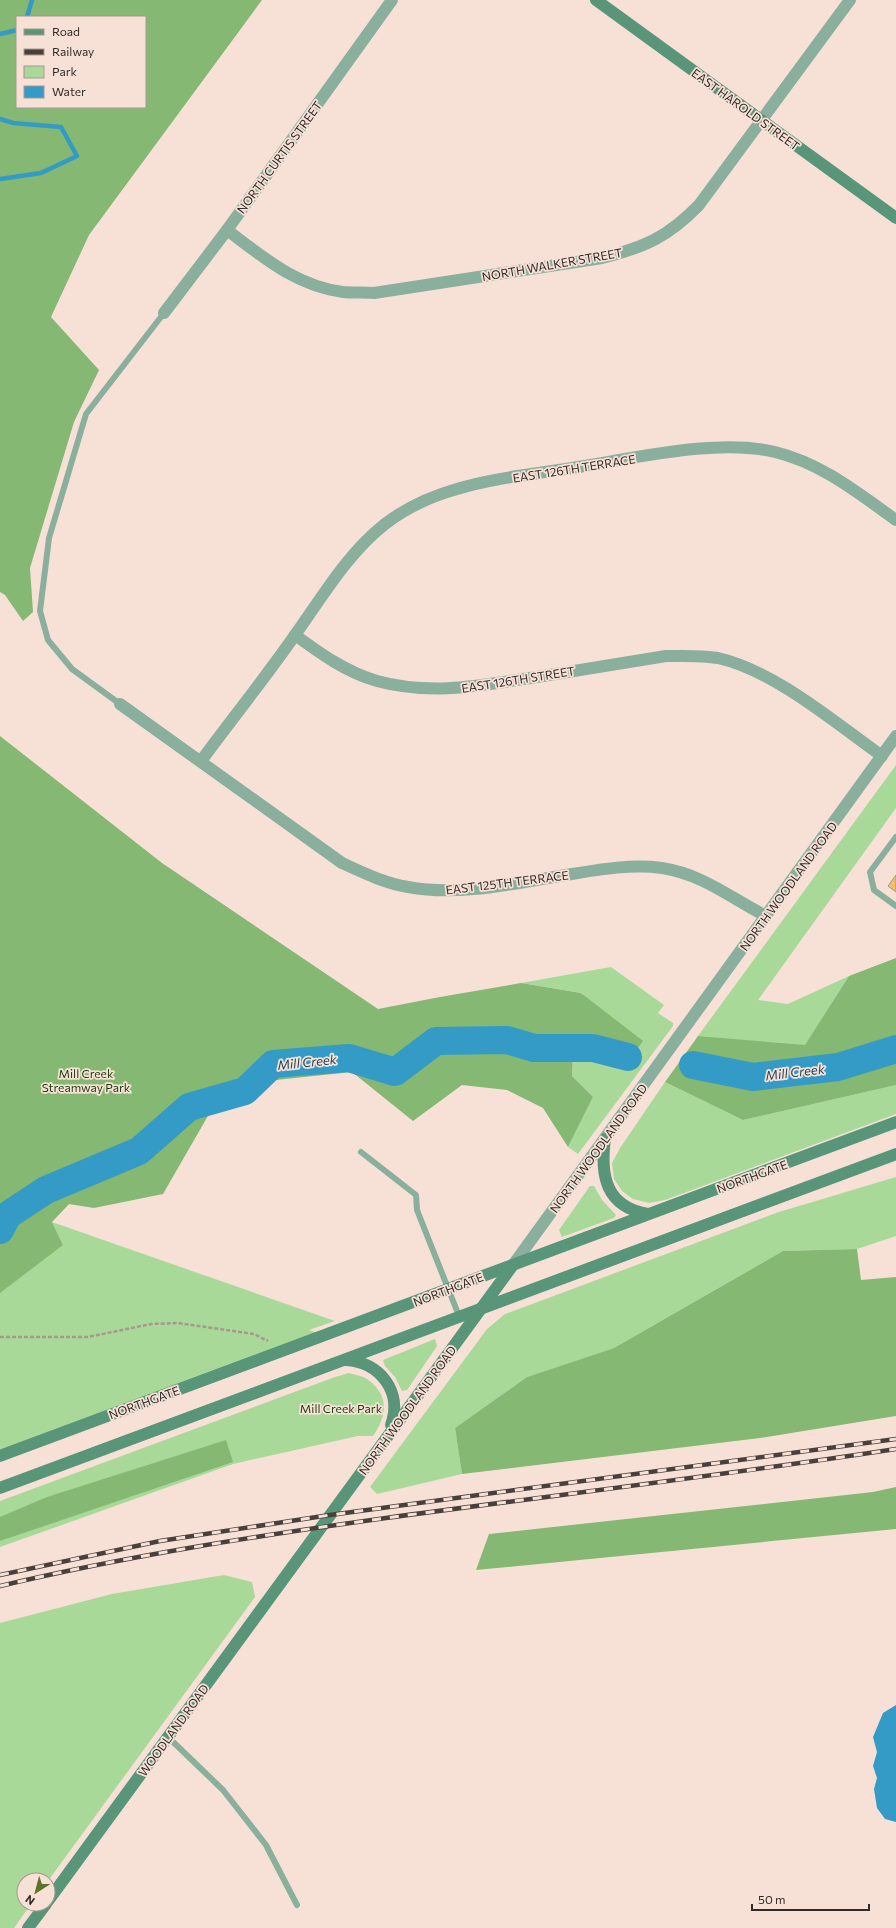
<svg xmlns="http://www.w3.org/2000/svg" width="896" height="1928" font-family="Commissioner,sans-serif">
	<rect width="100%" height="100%" fill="#f7e1d7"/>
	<g fill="#a8d999">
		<polygon points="896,765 896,808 758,1000 788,1004 849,976 805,1046 698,1036"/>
		<polygon points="611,967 664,1005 658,1013 673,1023 673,1026 578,1154 568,1147 593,1097 572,1076 573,1053 589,1043 624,1066 582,993 521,983"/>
		<polygon points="665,1082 743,1120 896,1085 896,1114 665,1200 649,1203 633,1199 622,1191 614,1179 612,1163 620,1148"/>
		<polygon points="896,1177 896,1236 857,1249 783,1251 614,1348 527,1377 455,1428 462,1474 377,1494 370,1487 487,1329 505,1314 779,1212"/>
		<polygon points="590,1186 594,1186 602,1200 616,1215 614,1218 562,1237 559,1230"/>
		<polygon points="52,1222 335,1321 309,1330 324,1335 0,1456 0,1238 63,1245"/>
		<polygon points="435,1339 437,1346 407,1390 402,1391 395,1377 385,1366 383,1360"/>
		<path d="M349,1373c6,2 14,3 18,6 23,16 20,37 6,57h-15l-125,28 -233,83v-46l335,-124z"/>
		<polygon points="224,1575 252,1582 255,1597 48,1881 24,1880 24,1904 31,1904 14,1928 0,1928 0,1623 112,1594"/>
	</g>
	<g fill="#84b873" fill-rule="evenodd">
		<path d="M0,0h262l-173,235 -38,82 48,53 -25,52 -44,146 3,44 -10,9 -18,-26 -5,-3zM17,17h128v90h-128z"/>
		<polygon points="0,736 162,863 378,1009 440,997 521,983 581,993 643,1041 624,1067 589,1043 573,1053 572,1076 593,1097 568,1147 543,1108 507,1090 462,1085 413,1121 352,1072 276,1080 220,1095 163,1194 94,1208 69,1204 52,1222 63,1245 0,1293"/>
		<polygon points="896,958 896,1085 743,1120 665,1082 698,1036 805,1045 849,976"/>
		<polygon points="857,1249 861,1280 896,1277 896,1416 760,1438 462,1474 455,1428 527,1377 614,1348 783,1251"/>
		<polygon points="226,1440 233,1462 0,1541 0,1517 47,1497"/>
		<polygon points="896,1487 896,1529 476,1570 489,1534 873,1492"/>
	</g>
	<polygon fill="#339bc5" points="896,1705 896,1822 885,1819 877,1808 874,1789 877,1778 873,1766 877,1752 873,1737 883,1713"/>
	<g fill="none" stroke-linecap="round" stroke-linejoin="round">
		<g stroke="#339bc5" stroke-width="4.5">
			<polyline points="27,17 32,0"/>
			<polyline points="0,34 17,30"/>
			<polyline points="0,119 13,123 61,127 77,156 41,173 0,179"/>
		</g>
		<g stroke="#339bc5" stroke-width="28">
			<polyline points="693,1065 753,1077 838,1067 896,1049"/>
			<polyline points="0,1230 8,1215 46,1190 139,1151 189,1107 245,1091 273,1064 349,1058 395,1072 436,1041 507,1040 534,1048 593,1048 628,1057"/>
		</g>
	</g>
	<polygon fill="#f0be71" stroke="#a29786" points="896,875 896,892 888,886"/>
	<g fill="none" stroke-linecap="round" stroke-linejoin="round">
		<polyline stroke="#a7978f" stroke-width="2.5" stroke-dasharray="4 2" stroke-linecap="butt" points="0,1337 88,1337 151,1324 178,1323 254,1334 268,1341"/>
		<g stroke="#8ab09d" stroke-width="6">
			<polyline points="120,704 72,669 48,640 40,611 49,538 86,414 164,313"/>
			<polyline points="896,837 870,872 874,890 896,906"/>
			<polyline points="361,1152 416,1195 417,1210 459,1316"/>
			<polyline points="168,1737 223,1790 266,1845 297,1905"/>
		</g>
		<g stroke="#8ab09d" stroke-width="12">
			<path d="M227,230c36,27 69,56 116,62 10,1 20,0 31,1l228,-35c43,-11 66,-21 97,-53l151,-205"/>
			<polyline points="164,313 227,230 392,0"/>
			<path d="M295,635c26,19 51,37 82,46 55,15 105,4 160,-4 43,-7 86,-14 129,-21 17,0 35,-1 52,2 57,13 116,64 164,98"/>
			<path d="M120,704l222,159c22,10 42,20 66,24 54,10 111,-5 164,-13 30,-5 60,-10 90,-6 40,6 69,30 104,48"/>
			<path d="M201,761c31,-42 64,-83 94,-126 28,-39 52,-81 90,-111 21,-16 47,-28 72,-35 39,-12 81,-15 121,-22 58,-9 140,-29 197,-15 46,11 83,41 121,68"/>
			<polyline points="513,1265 896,736"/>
		</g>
		<g stroke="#599579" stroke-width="12">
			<polyline points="596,0 896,218"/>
			<path d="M605,1139c-5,37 1,68 43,75"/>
			<path d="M346,1360c34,2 57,32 45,65"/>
			<polyline points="0,1456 896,1122"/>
			<polyline points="0,1488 896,1154"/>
			<polyline points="48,1901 513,1265"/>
			<polyline points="28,1928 46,1904"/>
		</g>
		<g stroke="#49403b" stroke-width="4.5">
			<g id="rail">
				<polyline points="0,1575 160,1541 330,1515 896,1439"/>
				<path d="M0,1586c127,-30 256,-50 386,-68 170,-23 340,-43 510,-69"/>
			</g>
		</g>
		<use href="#rail" stroke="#f7e1d7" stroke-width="3" stroke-dasharray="9" stroke-linecap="butt"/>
	</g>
	<g text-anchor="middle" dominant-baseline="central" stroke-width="3.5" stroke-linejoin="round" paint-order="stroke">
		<g font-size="12" fill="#322a26" stroke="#f7e1d7">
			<text transform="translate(746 109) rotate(36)">EAST HAROLD STREET</text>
			<text transform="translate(279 157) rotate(-54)">NORTH CURTIS STREET</text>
			<text transform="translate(552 264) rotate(-10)">NORTH WALKER STREET</text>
			<text transform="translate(574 468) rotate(-9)">EAST 126TH TERRACE</text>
			<text transform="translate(518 679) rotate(-9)">EAST 126TH STREET</text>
			<text transform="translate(507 882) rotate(-7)">EAST 125TH TERRACE</text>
			<text transform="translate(788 886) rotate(-54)">NORTH WOODLAND ROAD</text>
			<text transform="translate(598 1148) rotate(-54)">NORTH WOODLAND ROAD</text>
			<text transform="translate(752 1176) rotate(-20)">NORTHGATE</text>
			<text transform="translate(448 1289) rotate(-21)">NORTHGATE</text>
			<text transform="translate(144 1402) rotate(-20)">NORTHGATE</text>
			<text transform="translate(407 1410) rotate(-54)">NORTH WOODLAND ROAD</text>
			<text transform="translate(173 1730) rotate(-54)">WOODLAND ROAD</text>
		</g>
		<g font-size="12" fill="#183b0b" stroke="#f7e1d7">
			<text x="86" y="1073">Mill Creek<tspan x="86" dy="14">Streamway Park</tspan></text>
			<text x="341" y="1408">Mill Creek Park</text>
		</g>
		<g font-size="13" font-style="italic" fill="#1d485a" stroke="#f7e1d7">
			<text transform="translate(307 1062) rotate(-6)">Mill Creek</text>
			<text transform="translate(795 1072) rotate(-7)">Mill Creek</text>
		</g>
	</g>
	<rect x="16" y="16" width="130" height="92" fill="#f7e1d7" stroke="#a89890"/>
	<rect x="24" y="29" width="20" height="6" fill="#599579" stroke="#a89890"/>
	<text x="52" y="36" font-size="12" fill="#322a26">Road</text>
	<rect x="24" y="49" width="20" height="6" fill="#49403b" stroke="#a89890"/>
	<text x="52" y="56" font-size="12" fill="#322a26">Railway</text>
	<rect x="24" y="66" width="20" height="12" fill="#a8d999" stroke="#a89890"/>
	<text x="52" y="76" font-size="12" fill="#322a26">Park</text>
	<rect x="24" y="86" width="20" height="12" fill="#339bc5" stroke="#a89890"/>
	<text x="52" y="96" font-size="12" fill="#322a26">Water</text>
	<g transform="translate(36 1892) rotate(216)"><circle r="19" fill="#f7e1d7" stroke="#a89890"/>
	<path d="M0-3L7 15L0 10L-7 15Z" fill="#5a7529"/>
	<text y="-6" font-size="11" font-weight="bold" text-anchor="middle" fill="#322a26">N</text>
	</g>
	<path d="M752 1904v6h117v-6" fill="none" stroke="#322a26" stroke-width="2"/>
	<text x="758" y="1904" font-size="12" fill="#322a26" stroke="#f7e1d7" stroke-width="3" paint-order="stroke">50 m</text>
</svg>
